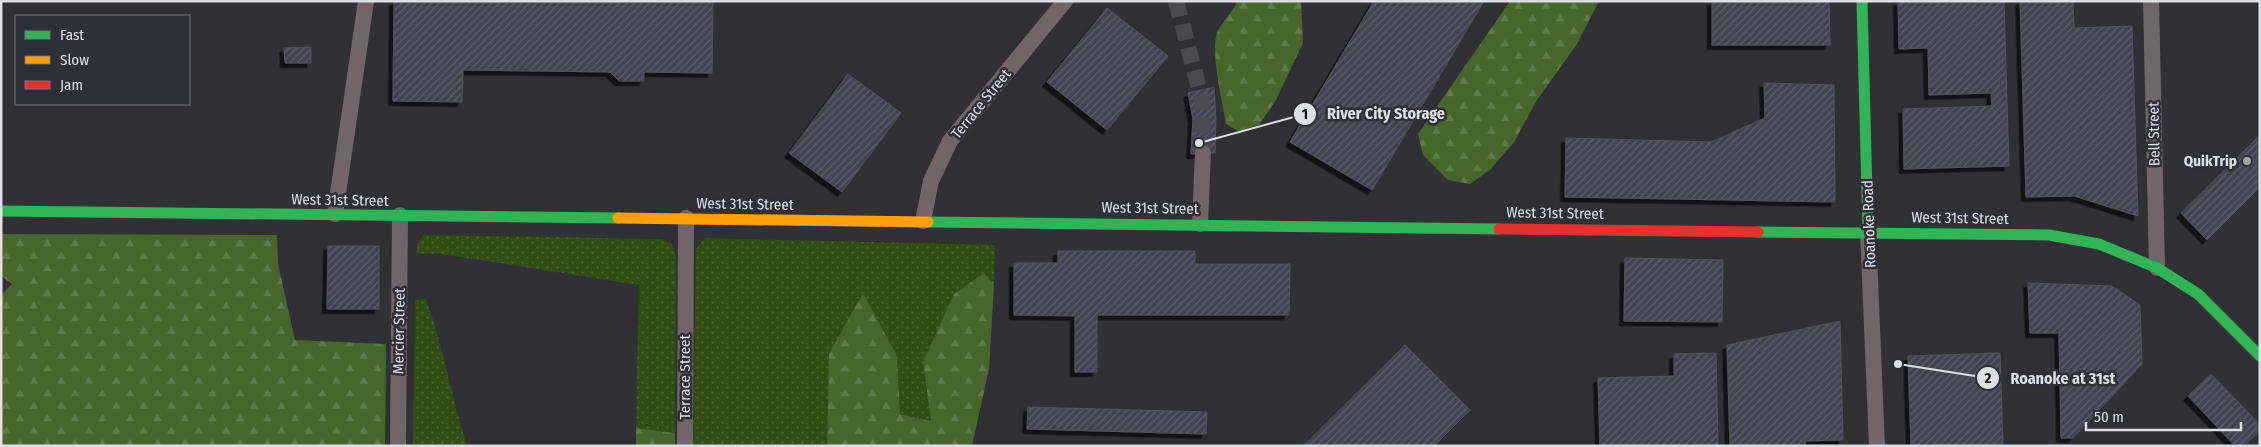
<svg xmlns="http://www.w3.org/2000/svg" width="2261" height="447" font-family="'Fira Sans Condensed',sans-serif">
	<defs>
		<pattern id="grass-dots" width="8" height="8" patternUnits="userSpaceOnUse" patternTransform="scale(1.25)"><rect width="8" height="8" fill="#314e15"/><path d="M2 2h.1M6 6h.1" fill="none" stroke="#4e6737" stroke-width="1.8" stroke-linecap="round"/></pattern>
		<pattern id="forest-firs" width="22" height="20" patternUnits="userSpaceOnUse" patternTransform="scale(1.25)"><rect width="22" height="20" fill="#46662c"/><path d="M5 1l3.5 6h-7zM16 11l3.5 6h-7z" fill="#607c4a"/></pattern>
		<pattern id="building-hatch" width="6" height="6" patternUnits="userSpaceOnUse" patternTransform="scale(1.25)"><rect width="6" height="6" fill="#434352"/><path d="M-1 1l2-2M0 6l6-6M5 7l2-2" fill="none" stroke="#5e5e6b"/></pattern>
		<filter id="shadow"><feDropShadow dx="-4.5" dy="4.5" stdDeviation="0" flood-color="#0009"/></filter>
	</defs>
	<rect width="100%" height="100%" fill="#303035"/>
	<g fill="url(#grass-dots)">
		<polygon points="423,235 662,239 672,244 676,257 675,433 636,428 639,285 441,254 416,254 418,243"/>
		<polygon points="705,238 995,245 994,285 984,274 923,362 931,421 900,414 897,356 829,354 827,446 693,446 696,249"/>
		<path d="M426,299c17,48 26,98 41,147h-54l2,-146z"/>
	</g>
	<g fill="url(#forest-firs)">
		<path d="M1237,1h64l2,42 -27,57 -17,25 -21,6 -12,-7c-3,-19 -17,-77 -8,-93 5,-11 15,-18 19,-30z"/>
		<polygon points="1510,1 1599,1 1577,44 1537,100 1514,142 1490,170 1470,184 1448,180 1423,155 1418,134"/>
		<polygon points="1,234 277,235 278,264 295,340 386,344 385,446 1,446 1,295 12,284 1,276"/>
		<polygon points="984,273 994,285 989,369 972,446 827,446 829,354 863,293 897,356 900,414 931,421 923,362 954,294"/>
		<polygon points="636,428 675,433 675,446 636,446"/>
	</g>
	<g fill="url(#building-hatch)" stroke="#525357" filter="url(#shadow)">
		<polygon points="394,1 713,1 712,73 644,72 644,81 619,81 610,72 463,70 462,102 393,101"/>
		<polygon points="1374,1 1484,1 1372,190 1290,142"/>
		<polygon points="1712,1 1829,1 1830,45 1712,45"/>
		<polygon points="1898,1 2004,1 2009,166 1904,169 1903,109 1992,106 1991,93 1929,95 1928,48 1899,49"/>
		<polygon points="2020,1 2073,1 2074,28 2132,26 2138,216 2074,196 2026,197"/>
		<polygon points="1107,8 1168,56 1107,130 1047,82"/>
		<polygon points="311,47 311,63 285,63 284,48"/>
		<polygon points="848,74 901,113 842,192 789,153"/>
		<polygon points="1764,83 1834,85 1835,202 1565,197 1566,138 1711,142 1765,118"/>
		<polygon points="1214,87 1216,119 1215,153 1191,154 1193,119 1188,93"/>
		<polygon points="2260,135 2260,187 2207,240 2181,213"/>
		<polygon points="328,246 379,246 379,309 327,309"/>
		<polygon points="1058,251 1195,251 1195,264 1290,264 1289,315 1097,315 1097,372 1075,372 1075,316 1014,315 1014,263 1058,263"/>
		<polygon points="1625,258 1723,260 1722,322 1624,321"/>
		<polygon points="2028,283 2112,286 2140,305 2142,364 2073,438 2061,438 2059,333 2030,333"/>
		<polygon points="1840,321 1843,440 1805,441 1805,446 1730,446 1727,345"/>
		<polygon points="1405,345 1470,410 1434,446 1303,446"/>
		<polygon points="1716,353 1718,446 1600,446 1598,378 1674,376 1674,354"/>
		<polygon points="2000,353 2003,445 1911,446 1908,356"/>
		<polygon points="2211,374 2260,425 2260,431 2244,446 2235,446 2188,396"/>
		<polygon points="1028,407 1207,412 1206,434 1027,429"/>
	</g>
	<g fill="none" stroke-linecap="round" stroke-linejoin="round">
		<polyline stroke="#4a4a4f" stroke-width="16" stroke-dasharray="16 8" stroke-linecap="butt" points="1176,1 1202,100 1203,153"/>
		<g stroke="#706668" stroke-width="16">
			<polyline points="2151,1 2157,268"/>
			<polyline points="335,214 366,1"/>
			<polyline points="923,221 931,181 950,141 1065,1"/>
			<polyline points="1200,224 1203,153"/>
			<polyline points="1868,231 1877,446"/>
			<polyline points="398,446 400,215"/>
			<polyline points="685,446 686,218"/>
		</g>
		<g stroke="#30b455" stroke-width="11">
			<polyline points="1862,1 1868,231"/>
			<polyline points="1,211 618,218"/>
			<polyline points="928,222 1499,229"/>
			<polyline points="1758,232 2049,235 2099,244 2157,268 2198,294 2260,356"/>
		</g>
		<polyline stroke="#ff9f0a" stroke-width="11" points="618,218 928,222"/>
		<polyline stroke="#e5322d" stroke-width="11" points="1499,229 1758,232"/>
	</g>
	<circle fill="#a2a2a7" stroke="#2e2f37" stroke-width="2" cx="2247" cy="161" r="5"/>
	<g text-anchor="middle" dominant-baseline="central" stroke-width="5" stroke-linejoin="round" paint-order="stroke">
		<g font-size="15" fill="#dfe0e5" stroke="#2e2f37">
			<text transform="translate(981 104) rotate(-51)">Terrace Street</text>
			<text transform="translate(2154 134) rotate(-91)">Bell Street</text>
			<text transform="translate(340 200) rotate(1)">West 31st Street</text>
			<text transform="translate(745 204) rotate(1)">West 31st Street</text>
			<text transform="translate(1150 208) rotate(1)">West 31st Street</text>
			<text transform="translate(1555 213) rotate(1)">West 31st Street</text>
			<text transform="translate(1960 218) rotate(1)">West 31st Street</text>
			<text transform="translate(1869 224) rotate(-92)">Roanoke Road</text>
			<text transform="translate(399 331) rotate(-89)">Mercier Street</text>
			<text transform="translate(685 377) rotate(-90)">Terrace Street</text>
		</g>
		<g font-size="15" font-weight="bold" fill="#dfe0e5" stroke="#2e2f37" text-anchor="end">
			<text x="2237" y="161">QuikTrip</text>
		</g>
	</g>
	<path fill="none" stroke="#dfe0e5" stroke-width="2" d="M1199 143L1305 114M1898 364L1988 378"/>
	<g fill="#dfe0e5" stroke="#2e2f37" stroke-width="2">
		<circle cx="1199" cy="143" r="5"/>
		<circle cx="1898" cy="364" r="5"/>
		<circle cx="1305" cy="114" r="12"/>
		<circle cx="1988" cy="378" r="12"/>
	</g>
	<g font-size="15" text-anchor="middle" font-weight="bold" fill="#111">
		<text x="1305" y="119">1</text>
		<text x="1988" y="383">2</text>
	</g>
	<g font-size="16" text-anchor="middle" font-weight="bold" fill="#dfe0e5" stroke="#2e2f37" stroke-width="5" stroke-linejoin="round" paint-order="stroke">
		<text x="1386" y="119">River City Storage</text>
		<text x="2063" y="384">Roanoke at 31st</text>
	</g>
	<rect width="2261" height="447" fill="none" stroke="#dfe0e5" stroke-width="5"/>
	<rect x="15" y="15" width="175" height="90" fill="#2e2f37" stroke="#75767d"/>
	<rect x="25" y="31" width="25" height="8" fill="#30b455" stroke="#75767d"/>
	<text x="60" y="40" font-size="15" fill="#dfe0e5">Fast</text>
	<rect x="25" y="56" width="25" height="8" fill="#ff9f0a" stroke="#75767d"/>
	<text x="60" y="65" font-size="15" fill="#dfe0e5">Slow</text>
	<rect x="25" y="81" width="25" height="8" fill="#e5322d" stroke="#75767d"/>
	<text x="60" y="90" font-size="15" fill="#dfe0e5">Jam</text>
	<path d="M2086 422v8h155v-8" fill="none" stroke="#dfe0e5" stroke-width="2.5"/>
	<text x="2094" y="422" font-size="15" fill="#dfe0e5" stroke="#2e2f37" stroke-width="4" paint-order="stroke">50 m</text>
</svg>
